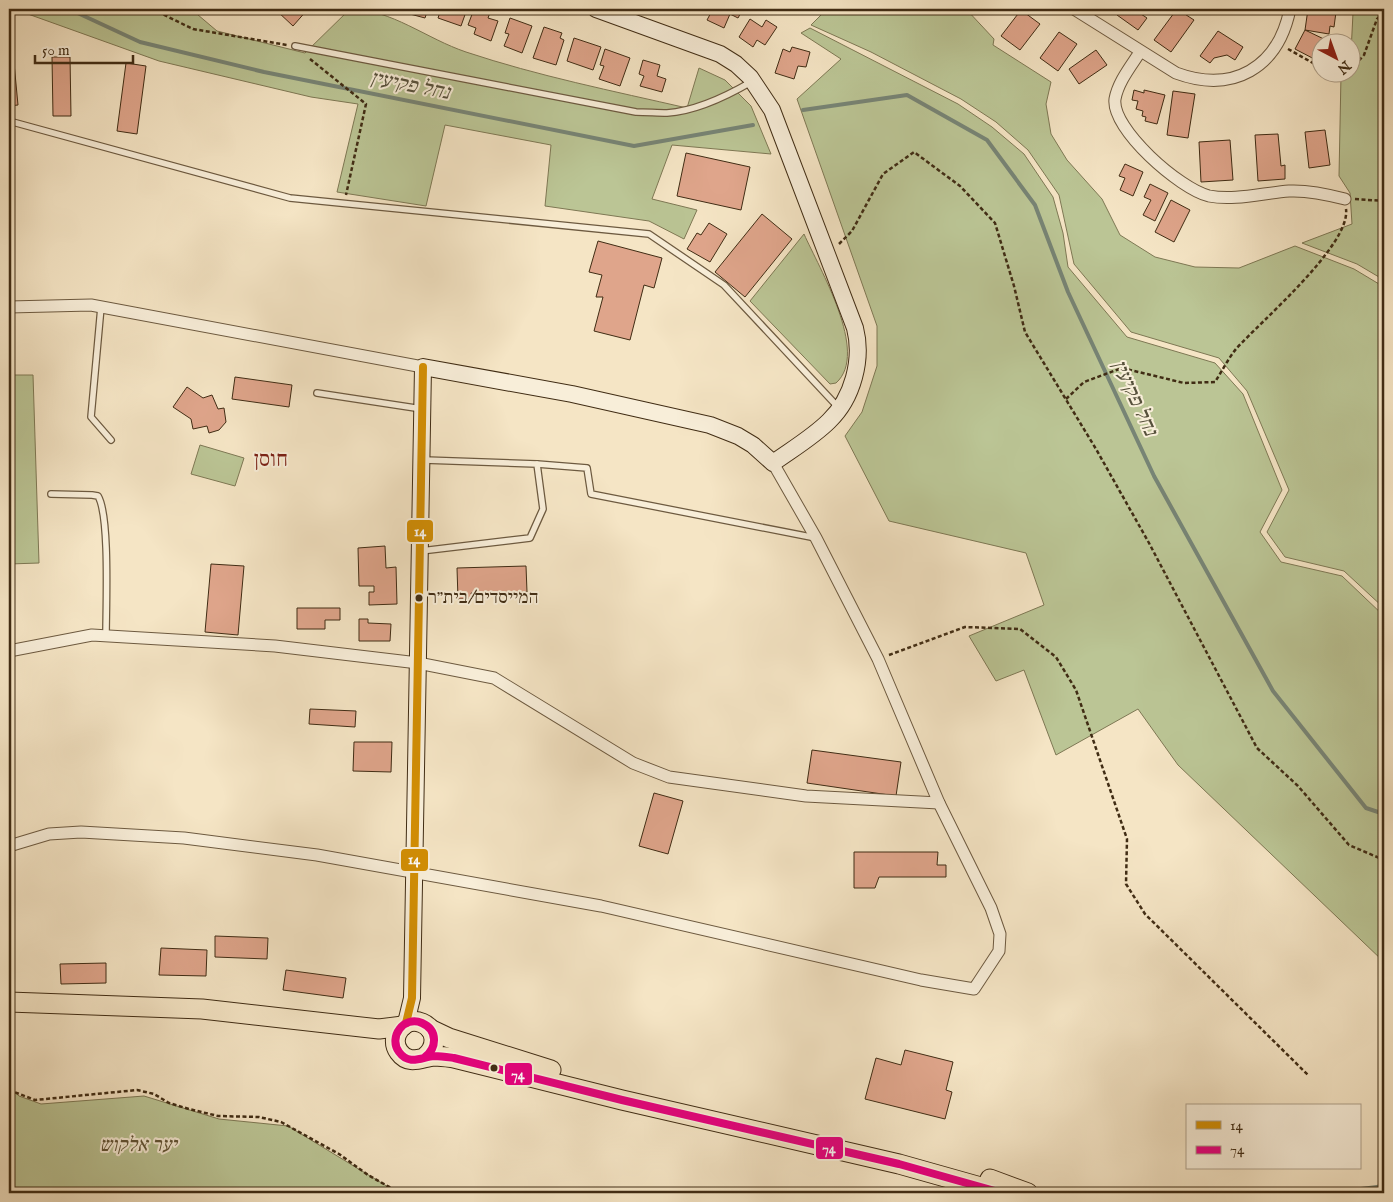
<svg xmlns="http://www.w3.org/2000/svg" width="1393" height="1202" font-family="'IM FELL English','Frank Ruhl Libre',serif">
	<rect width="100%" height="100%" fill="#f5e5c5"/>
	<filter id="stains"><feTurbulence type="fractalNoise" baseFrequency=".004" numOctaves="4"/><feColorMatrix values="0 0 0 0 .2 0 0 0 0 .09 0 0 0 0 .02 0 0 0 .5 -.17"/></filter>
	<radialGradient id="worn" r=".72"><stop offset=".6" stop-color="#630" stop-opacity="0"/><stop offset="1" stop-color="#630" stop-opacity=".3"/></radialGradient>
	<g fill="#bbc595" stroke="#7e7854">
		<path d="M14,9h177l26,22 88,22 45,-44c41,0 77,30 116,43 72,24 147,39 221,56l12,-40 26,12 26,26 20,48 -99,-9 -20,54 45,11 -13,29 -35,-18 -104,-15 6,-61 -106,-20 -19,81 -89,-14 21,-88 -47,-7 -152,-36z"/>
		<polygon points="827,9 966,9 994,39 993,45 1051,82 1046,104 1051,134 1067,160 1102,199 1120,235 1155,257 1195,267 1239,268 1295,246 1354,269 1384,287 1384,608 1344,571 1285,557 1267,532 1289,490 1247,391 1219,358 1131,332 1074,264 1059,195 1028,150 996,122 961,99 871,52 811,25"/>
		<polygon points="1384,11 1384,280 1357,264 1302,243 1352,224 1350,193 1339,176 1341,75 1342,73 1350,72 1353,13"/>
		<polygon points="810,28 958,104 992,127 1024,154 1053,197 1063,233 1068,267 1127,337 1215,363 1243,394 1282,490 1260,532 1281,562 1342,576 1384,616 1384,962 1178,765 1138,709 1056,755 1024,670 996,681 969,636 1044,605 1026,553 889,521 845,436 862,412 877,366 877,326 797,99 841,59 801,33"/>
		<path d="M804,234c15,34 66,119 32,149l-6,1 -80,-83z"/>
		<polygon points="9,375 33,375 39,563 9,564"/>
		<polygon points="200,445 244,458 235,486 191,474"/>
		<polygon points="9,1087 19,1096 41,1104 144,1096 219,1119 288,1126 398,1193 9,1193"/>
	</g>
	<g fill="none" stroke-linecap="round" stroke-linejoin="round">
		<g stroke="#778475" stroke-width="4">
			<polyline points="69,9 140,42 264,72 634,146 753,125"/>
			<polyline points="803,110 907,95 987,140 1035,205 1068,292 1154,476 1273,691 1366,808 1384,814"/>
			<polyline points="1329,1193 1377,1187 1384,1184"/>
		</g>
	</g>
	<g fill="#dfa58b" stroke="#402c14">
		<polygon points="278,9 308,9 293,26 277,11"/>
		<polygon points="411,9 428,9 425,18 410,14"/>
		<polygon points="441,9 467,9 461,26 438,18"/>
		<polygon points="474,9 491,10 488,18 498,21 491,41 474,34 476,28 468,25"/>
		<polygon points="713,9 743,9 738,18 730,14 724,28 707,20"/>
		<polygon points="1122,9 1145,9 1141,14 1147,18 1138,30 1117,15"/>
		<polygon points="1177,9 1194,20 1171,52 1154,40"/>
		<polygon points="1308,9 1336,12 1334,27 1330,26 1329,34 1305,30"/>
		<polygon points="1021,10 1040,24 1020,50 1001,36"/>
		<polygon points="510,18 532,26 522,53 504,46 509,34 505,33"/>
		<polygon points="750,19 762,27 766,20 777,27 765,45 757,40 753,47 739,37"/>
		<polygon points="544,27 562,33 560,38 564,40 556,65 533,58"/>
		<polygon points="1305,30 1328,41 1320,42 1320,62 1295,49"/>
		<polygon points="1218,31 1243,47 1235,60 1227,55 1214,58 1210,63 1200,56"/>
		<polygon points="1059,32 1077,44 1058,71 1040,58"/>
		<polygon points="574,38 601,47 593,70 567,61"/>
		<polygon points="792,47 810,52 806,67 798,66 794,79 775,73 783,49 790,52"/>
		<polygon points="605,49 630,58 620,86 599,79 604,66 600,65"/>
		<polygon points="1096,50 1107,65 1079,84 1069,69"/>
		<polygon points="52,57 70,57 71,116 53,116"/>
		<polygon points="643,60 660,65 657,76 666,79 662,92 640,86 644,76 639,74"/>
		<polygon points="9,63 14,63 18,105 9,106"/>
		<polygon points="126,63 146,66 137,134 117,131"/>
		<polygon points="1134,90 1144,93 1144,90 1165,95 1157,124 1145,121 1146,117 1142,116 1143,111 1136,109 1138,101 1132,100"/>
		<polygon points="1173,91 1195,94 1188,138 1167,135"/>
		<polygon points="1325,130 1330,165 1309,168 1305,132"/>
		<polygon points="1278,134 1281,166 1285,165 1285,179 1258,181 1255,135"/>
		<polygon points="1230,140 1233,180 1201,182 1199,142"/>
		<polygon points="686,153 750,167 741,210 677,196"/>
		<polygon points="1125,164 1143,172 1133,196 1120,190 1125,178 1119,176"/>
		<polygon points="1150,184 1168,193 1155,221 1143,215 1151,200 1144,197"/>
		<polygon points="1171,200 1190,210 1174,242 1155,232"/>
		<polygon points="762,214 792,239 745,297 715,272"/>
		<polygon points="709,223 727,234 710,262 687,249 697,233 701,235"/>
		<polygon points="598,241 662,258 654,288 644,285 630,340 594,331 603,297 596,297 602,275 589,272"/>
		<polygon points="235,377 292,385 289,407 232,399"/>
		<polygon points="187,387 203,398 212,395 218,409 224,408 226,422 219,430 209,433 207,426 193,429 191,419 173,407"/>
		<polygon points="385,546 386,568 396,567 397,604 369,605 369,592 374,592 374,586 359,586 358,548"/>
		<polygon points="211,564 244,566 238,635 205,632"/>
		<polygon points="526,566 527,592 471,593 473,599 458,599 457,568"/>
		<polygon points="297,608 340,608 340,620 325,620 325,629 297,629"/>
		<polygon points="359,619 368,619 368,623 391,624 390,641 359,641"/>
		<polygon points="310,709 356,711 355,727 309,724"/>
		<polygon points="354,742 392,742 391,772 353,771"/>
		<polygon points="812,750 901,762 896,796 807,783"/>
		<polygon points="654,793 683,801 668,854 639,846"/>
		<polygon points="854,852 938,852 937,865 946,865 946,877 879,877 875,888 854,888"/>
		<polygon points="215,936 268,938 267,959 215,957"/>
		<polygon points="161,948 207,950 206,976 159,975"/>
		<polygon points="106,963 106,983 61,984 60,964"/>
		<polygon points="286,970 346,978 343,998 283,990"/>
		<polygon points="905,1050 953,1062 946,1090 952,1092 945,1119 865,1099 876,1058 901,1065"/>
	</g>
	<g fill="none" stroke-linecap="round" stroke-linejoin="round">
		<g stroke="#6d5a40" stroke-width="8">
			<g id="lane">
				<path d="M295,46l341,66c11,0 21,1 31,1 29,-2 60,-17 84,-31"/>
				<polyline points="9,121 290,198 649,234 724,285 838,407"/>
				<polyline points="101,307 91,417 111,440"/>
				<polyline points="317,393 422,409"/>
				<polyline points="537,464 587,468 591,494 816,538"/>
				<path d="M51,494l41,1 6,1c12,20 8,111 8,140"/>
				<polyline points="421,551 530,538 543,509 537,464 424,460"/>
			</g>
		</g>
		<g stroke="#6d5a40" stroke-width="13">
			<g id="street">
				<path d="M1074,9l102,64c57,21 102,-5 114,-64"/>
				<path d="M1140,52c-9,14 -22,30 -25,47 -4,30 65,90 94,97 25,5 54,-3 80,-5 19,-1 37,3 56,8"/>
				<polyline points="9,307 91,305 423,367"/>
				<polyline points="9,651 92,635 275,646 418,663 494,678 633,763 669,777 806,796 939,803"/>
				<polyline points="9,846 49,834 81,832 184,838 317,855 601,906 921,980 974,989 999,951 1000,934 991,908 939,803 878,659 816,538 773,463"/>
			</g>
		</g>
		<g stroke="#402c14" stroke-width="18">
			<path id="secondary" d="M406,1023l6,-25 11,-631 149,27 138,31 28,11 15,9 20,18c18,-13 40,-26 56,-42 24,-23 34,-62 26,-93l-83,-218 -22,-33 -14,-13 -16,-10 -124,-45"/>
		</g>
		<g stroke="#402c14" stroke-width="21">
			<g id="primary">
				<polyline points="9,1002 202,1009 379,1029 403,1026"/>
				<polyline points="430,1029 449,1038 551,1070"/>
				<path d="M425,1057c12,-9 13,-27 -3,-34 -18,-8 -34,14 -23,29 10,14 23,5 35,4 7,0 13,1 20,2l168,42 277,64 103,29"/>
				<polyline points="990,1179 1028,1193"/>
			</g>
		</g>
		<g stroke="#402c14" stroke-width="2.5" stroke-dasharray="4 2.5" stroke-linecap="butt">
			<polyline points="152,9 193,29 287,45"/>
			<polyline points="1288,49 1320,67"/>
			<polyline points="310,59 366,104 346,195"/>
			<polyline points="1350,70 1364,55 1377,19 1384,13"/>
			<polyline points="1331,72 1335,75 1347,72"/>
			<polyline points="1355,199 1384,201"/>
			<polyline points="839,244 852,231 883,174 914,152 960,186 995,223 1014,286 1025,332 1096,449 1149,543 1257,748 1298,786 1349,845 1384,860"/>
			<path d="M1066,399l18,-17 38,-14 62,15 31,-1c7,-11 13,-23 21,-33 24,-27 115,-104 110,-140"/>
			<polyline points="889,655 965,627 1020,629 1056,657 1076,690 1127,839 1126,884 1145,914 1308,1075"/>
			<polyline points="9,1090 35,1100 137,1090 154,1094 169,1103 189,1109 218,1116 259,1117 281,1122 339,1154 368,1175 400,1193"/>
		</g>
		<use href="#lane" stroke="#f8eed9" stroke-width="5.5"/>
		<use href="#street" stroke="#f8eed9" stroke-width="11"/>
		<use href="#secondary" stroke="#f8eed9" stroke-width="16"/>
		<use href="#primary" stroke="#f5e5c5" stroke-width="19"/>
		<g stroke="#f8eed9" stroke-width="11">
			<polyline id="bus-1" points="406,1023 412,998 423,367"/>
		</g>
		<g stroke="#f8eed9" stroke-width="11">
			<path id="bus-2" d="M425,1057c12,-9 13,-27 -3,-34 -18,-8 -34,14 -23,29 10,14 23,5 35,4 7,0 13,1 20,2l168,42 277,64 103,29"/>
		</g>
		<use href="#bus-1" stroke="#d28e04" stroke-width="8"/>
		<use href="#bus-2" stroke="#e5007d" stroke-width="8"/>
	</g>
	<g fill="#402c14" stroke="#f8eed9" stroke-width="2">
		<circle cx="419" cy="598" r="4.5"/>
		<circle cx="494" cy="1068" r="4.5"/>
	</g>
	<g text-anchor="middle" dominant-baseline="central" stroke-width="4" stroke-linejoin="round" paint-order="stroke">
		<g font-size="19" fill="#402c14" stroke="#f8eed9" text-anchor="start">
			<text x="428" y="598">המייסדים/בית״ר</text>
		</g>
		<g font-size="20" font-style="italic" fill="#5f5234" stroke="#f8eed9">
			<text x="138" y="1145">יער אלקוש</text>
		</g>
		<g font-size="21" font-style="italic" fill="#57513c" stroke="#f8eed9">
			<text transform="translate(410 86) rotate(11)">נחל פקיעין</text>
			<text transform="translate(1134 398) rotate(65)">נחל פקיעין</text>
		</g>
		<g font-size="22" fill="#7a1f14" stroke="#f8eed9">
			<text x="271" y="460">חוסן</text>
		</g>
	</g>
	<g stroke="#f8eed9" stroke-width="2">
		<rect x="406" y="519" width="28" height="24" rx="5" fill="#d28e04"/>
		<rect x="400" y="848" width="29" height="24" rx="5" fill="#d28e04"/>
		<rect x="504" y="1062" width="29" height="24" rx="5" fill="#e5007d"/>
		<rect x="815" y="1136" width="29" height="24" rx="5" fill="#e5007d"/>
	</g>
	<g font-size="14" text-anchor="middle" font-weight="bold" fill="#fff">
		<text x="420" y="536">14</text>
		<text x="414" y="864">14</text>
		<text x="518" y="1079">74</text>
		<text x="829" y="1153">74</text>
	</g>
	<rect width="1393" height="1202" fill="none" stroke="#f5e5c5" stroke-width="30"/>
	<rect x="10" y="10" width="1373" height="1182" fill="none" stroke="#402c14" stroke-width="2.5"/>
	<rect x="15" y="15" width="1363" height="1172" fill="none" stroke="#402c14"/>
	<rect x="1186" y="1104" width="175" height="65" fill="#f8eed9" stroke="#aea08a"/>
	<rect x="1196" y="1121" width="25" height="8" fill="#d28e04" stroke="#aea08a"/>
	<text x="1230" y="1130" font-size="15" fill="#402c14">14</text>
	<rect x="1196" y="1146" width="25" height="8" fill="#e5007d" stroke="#aea08a"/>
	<text x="1230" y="1154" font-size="15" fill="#402c14">74</text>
	<g transform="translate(1336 58) rotate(139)"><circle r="24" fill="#f8eed9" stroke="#aea08a"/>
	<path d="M0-4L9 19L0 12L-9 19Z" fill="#8f2418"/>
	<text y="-8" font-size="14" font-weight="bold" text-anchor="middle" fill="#402c14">N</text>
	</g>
	<path d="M35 55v8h98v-8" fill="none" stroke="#402c14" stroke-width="2.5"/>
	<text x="42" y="55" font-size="15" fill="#402c14" stroke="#f8eed9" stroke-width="4" paint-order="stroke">50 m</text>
	<rect width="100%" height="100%" filter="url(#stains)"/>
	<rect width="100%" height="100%" fill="url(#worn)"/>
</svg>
